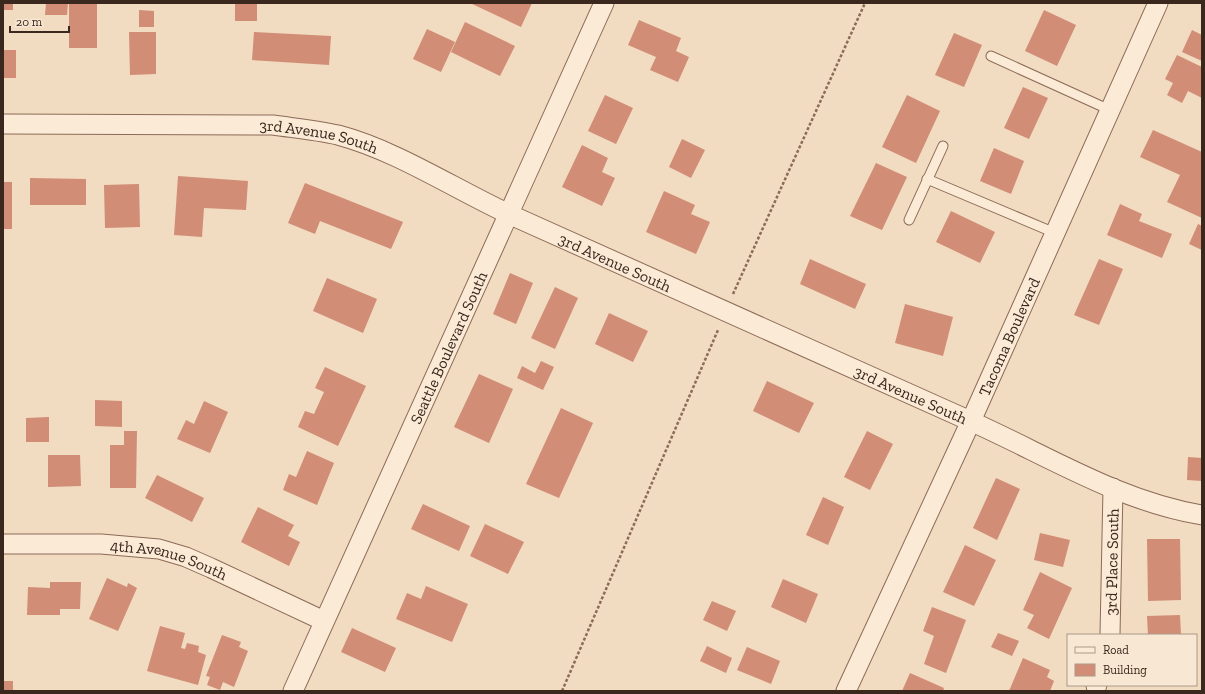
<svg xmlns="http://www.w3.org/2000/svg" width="1205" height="694" font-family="'Zilla Slab',serif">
	<rect width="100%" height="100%" fill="#f1dbc1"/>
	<g fill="#d18d75">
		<rect x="3" y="3" width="10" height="7"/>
		<polygon points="46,3 68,3 67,15 45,15"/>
		<rect x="235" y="3" width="22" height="18"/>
		<polygon points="470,3 532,3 521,27"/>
		<rect x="69" y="4" width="28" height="44"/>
		<polygon points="139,10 154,11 154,27 139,27"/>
		<polygon points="1044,10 1076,25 1057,66 1025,51"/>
		<polygon points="639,20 681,38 676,51 689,57 678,82 650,70 656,57 628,45"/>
		<polygon points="465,22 515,46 500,76 451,52"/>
		<polygon points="427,29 455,42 441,72 413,59"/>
		<polygon points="1192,30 1202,35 1202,61 1182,52"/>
		<polygon points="129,32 156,32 156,74 130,75"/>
		<polygon points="254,32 331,36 329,65 252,60"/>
		<polygon points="954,33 982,45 964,87 935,75"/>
		<rect x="3" y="50" width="13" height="28"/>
		<polygon points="1177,55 1202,67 1202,98 1188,91 1182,103 1167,95 1173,83 1165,79"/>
		<polygon points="1023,87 1048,98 1029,139 1004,128"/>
		<polygon points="605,95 633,108 616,144 588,131"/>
		<polygon points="907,95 940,111 916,163 882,147"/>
		<polygon points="1153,130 1202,152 1202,218 1167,202 1180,175 1140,157"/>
		<polygon points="682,139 705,150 691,178 669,167"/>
		<polygon points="582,145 608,158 602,172 615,178 602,206 562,187"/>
		<polygon points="994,148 1024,161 1011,194 980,181"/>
		<polygon points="876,163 907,177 882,230 850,216"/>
		<polygon points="178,176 248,181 246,210 204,208 202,237 174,235"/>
		<polygon points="30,178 86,179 86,205 30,205"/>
		<rect x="3" y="182" width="9" height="47"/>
		<polygon points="305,183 403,222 391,249 320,221 315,234 288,223"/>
		<polygon points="139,184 140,227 105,228 104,185"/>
		<polygon points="664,191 695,205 691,214 710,222 696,254 646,232"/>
		<polygon points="1120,204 1142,214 1139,221 1172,234 1162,258 1107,235"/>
		<polygon points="951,211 995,232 980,263 936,242"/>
		<polygon points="1198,224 1202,226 1202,250 1189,244"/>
		<polygon points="810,259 866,284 855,309 800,284"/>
		<polygon points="1099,259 1123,269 1099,325 1074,315"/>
		<polygon points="510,273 533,283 516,324 493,314"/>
		<polygon points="327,278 377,299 363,333 313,311"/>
		<polygon points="555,287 578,298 555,349 531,338"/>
		<polygon points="905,304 953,317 943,356 895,343"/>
		<polygon points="609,313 648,331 633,362 595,344"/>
		<polygon points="541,361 554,367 543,390 517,378 522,366 535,373"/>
		<polygon points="325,367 366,386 338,446 298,427 305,411 314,414 324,392 315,388"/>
		<polygon points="479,374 513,389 489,443 454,427"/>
		<polygon points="767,381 814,403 799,433 753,411"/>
		<polygon points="95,400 122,401 122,427 95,426"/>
		<polygon points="204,401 228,412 210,453 177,439 186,420 194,424"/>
		<polygon points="561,408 593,423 559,498 526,484"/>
		<polygon points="49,417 49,442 26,442 26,418"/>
		<polygon points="124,431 137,431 136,488 110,488 110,445 124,445"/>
		<polygon points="867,431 893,444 870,490 844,477"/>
		<polygon points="307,451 334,463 317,505 283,490 289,474 296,477"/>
		<polygon points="48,455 80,455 81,486 48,487"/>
		<polygon points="1188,457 1202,458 1202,481 1187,480"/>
		<polygon points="157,475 204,498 192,522 145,498"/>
		<polygon points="996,478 1020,489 997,540 973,528"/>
		<polygon points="823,497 844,507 828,545 806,535"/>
		<polygon points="423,504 470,526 459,551 411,529"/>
		<polygon points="258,507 294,525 288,536 300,542 289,566 241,542"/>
		<polygon points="485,524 524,542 508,574 470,556"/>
		<polygon points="1040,533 1070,540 1063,567 1034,560"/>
		<polygon points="1147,539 1180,539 1181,600 1148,601"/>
		<polygon points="965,545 996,560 974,606 943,592"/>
		<polygon points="1040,572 1072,588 1049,639 1027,628 1034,615 1023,610"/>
		<polygon points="107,578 127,587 128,583 137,588 118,631 89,619"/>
		<polygon points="783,579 818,594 806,623 771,607"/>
		<polygon points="50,582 81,582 80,609 60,609 60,615 27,615 28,587 50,588"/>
		<polygon points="426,586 468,604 452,642 396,619 407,593 421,599"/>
		<polygon points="712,601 736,611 727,631 703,620"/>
		<polygon points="932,607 966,620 946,673 924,664 934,636 923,631"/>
		<polygon points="1180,615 1181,635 1148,635 1147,616"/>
		<polygon points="160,626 185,633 181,648 185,649 187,643 199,646 198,652 206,655 198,685 147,671"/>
		<polygon points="352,628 396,648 385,672 341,652"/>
		<polygon points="998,633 1019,641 1012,656 991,647"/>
		<polygon points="222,635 241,642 239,647 248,651 234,687 223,682 220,690 207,685 210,677 206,676"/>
		<polygon points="707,646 732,658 726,673 700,661"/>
		<polygon points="747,647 780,661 771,684 737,670"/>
		<polygon points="1023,658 1050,670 1047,677 1054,681 1050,691 1009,691"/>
		<polygon points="910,673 944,688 943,691 902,691"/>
		<rect x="3" y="681" width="10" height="10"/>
	</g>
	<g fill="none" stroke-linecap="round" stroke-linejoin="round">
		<g stroke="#8c6b58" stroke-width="11">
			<g id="service">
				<polyline points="991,56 1110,110"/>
				<polyline points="927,179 1055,233"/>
				<polyline points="909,220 943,146"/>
			</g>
		</g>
		<g stroke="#8c6b58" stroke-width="21">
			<g id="minor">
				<path id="s1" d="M3,124l270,1c21,3 43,5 65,10 60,16 118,55 175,81 151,69 303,136 455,204 77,34 150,81 234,95"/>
				<path id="s2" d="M3,544h98l58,5 27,8 25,11 113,53"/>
				<path id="s3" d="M1110,635l3,-147"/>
				<polyline points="1096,686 1097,685"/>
				<path id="s4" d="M293,691l311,-688"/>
				<path id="s5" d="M846,691l125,-270 187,-418"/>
			</g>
		</g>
		<g stroke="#8c6b58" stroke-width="2.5" stroke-dasharray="3 2" stroke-linecap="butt">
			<polyline points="733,294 865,3"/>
			<polyline points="562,691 718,330"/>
		</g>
		<use href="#service" stroke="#fbead5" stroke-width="9"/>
		<use href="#minor" stroke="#fbead5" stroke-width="19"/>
	</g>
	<g text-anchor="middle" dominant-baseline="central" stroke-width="4" stroke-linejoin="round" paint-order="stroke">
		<g font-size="16" fill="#3a271d" stroke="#f8e7d2">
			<text stroke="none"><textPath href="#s1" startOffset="317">3rd Avenue South</textPath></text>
			<text stroke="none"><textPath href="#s1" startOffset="641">3rd Avenue South</textPath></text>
			<text stroke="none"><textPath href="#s5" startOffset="390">Tacoma Boulevard</textPath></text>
			<text stroke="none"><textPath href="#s4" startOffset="377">Seattle Boulevard South</textPath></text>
			<text stroke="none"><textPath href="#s1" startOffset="965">3rd Avenue South</textPath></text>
			<text stroke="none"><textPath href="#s2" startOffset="168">4th Avenue South</textPath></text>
			<text stroke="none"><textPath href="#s3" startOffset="73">3rd Place South</textPath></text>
		</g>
	</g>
	<rect width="1205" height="694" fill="none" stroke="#3a271d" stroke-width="8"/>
	<rect x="1067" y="634" width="130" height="52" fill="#f8e7d2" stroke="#ac9a8a"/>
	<rect x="1075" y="647" width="20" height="6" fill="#fbead5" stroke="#ac9a8a"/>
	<text x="1103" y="654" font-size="12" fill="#3a271d">Road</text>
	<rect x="1075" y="664" width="20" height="12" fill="#d18d75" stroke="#ac9a8a"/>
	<text x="1103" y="674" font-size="12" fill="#3a271d">Building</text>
	<path d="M10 26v6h59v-6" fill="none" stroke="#3a271d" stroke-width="2"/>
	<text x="16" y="26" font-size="12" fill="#3a271d" stroke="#f8e7d2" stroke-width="3" paint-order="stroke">20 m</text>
</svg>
